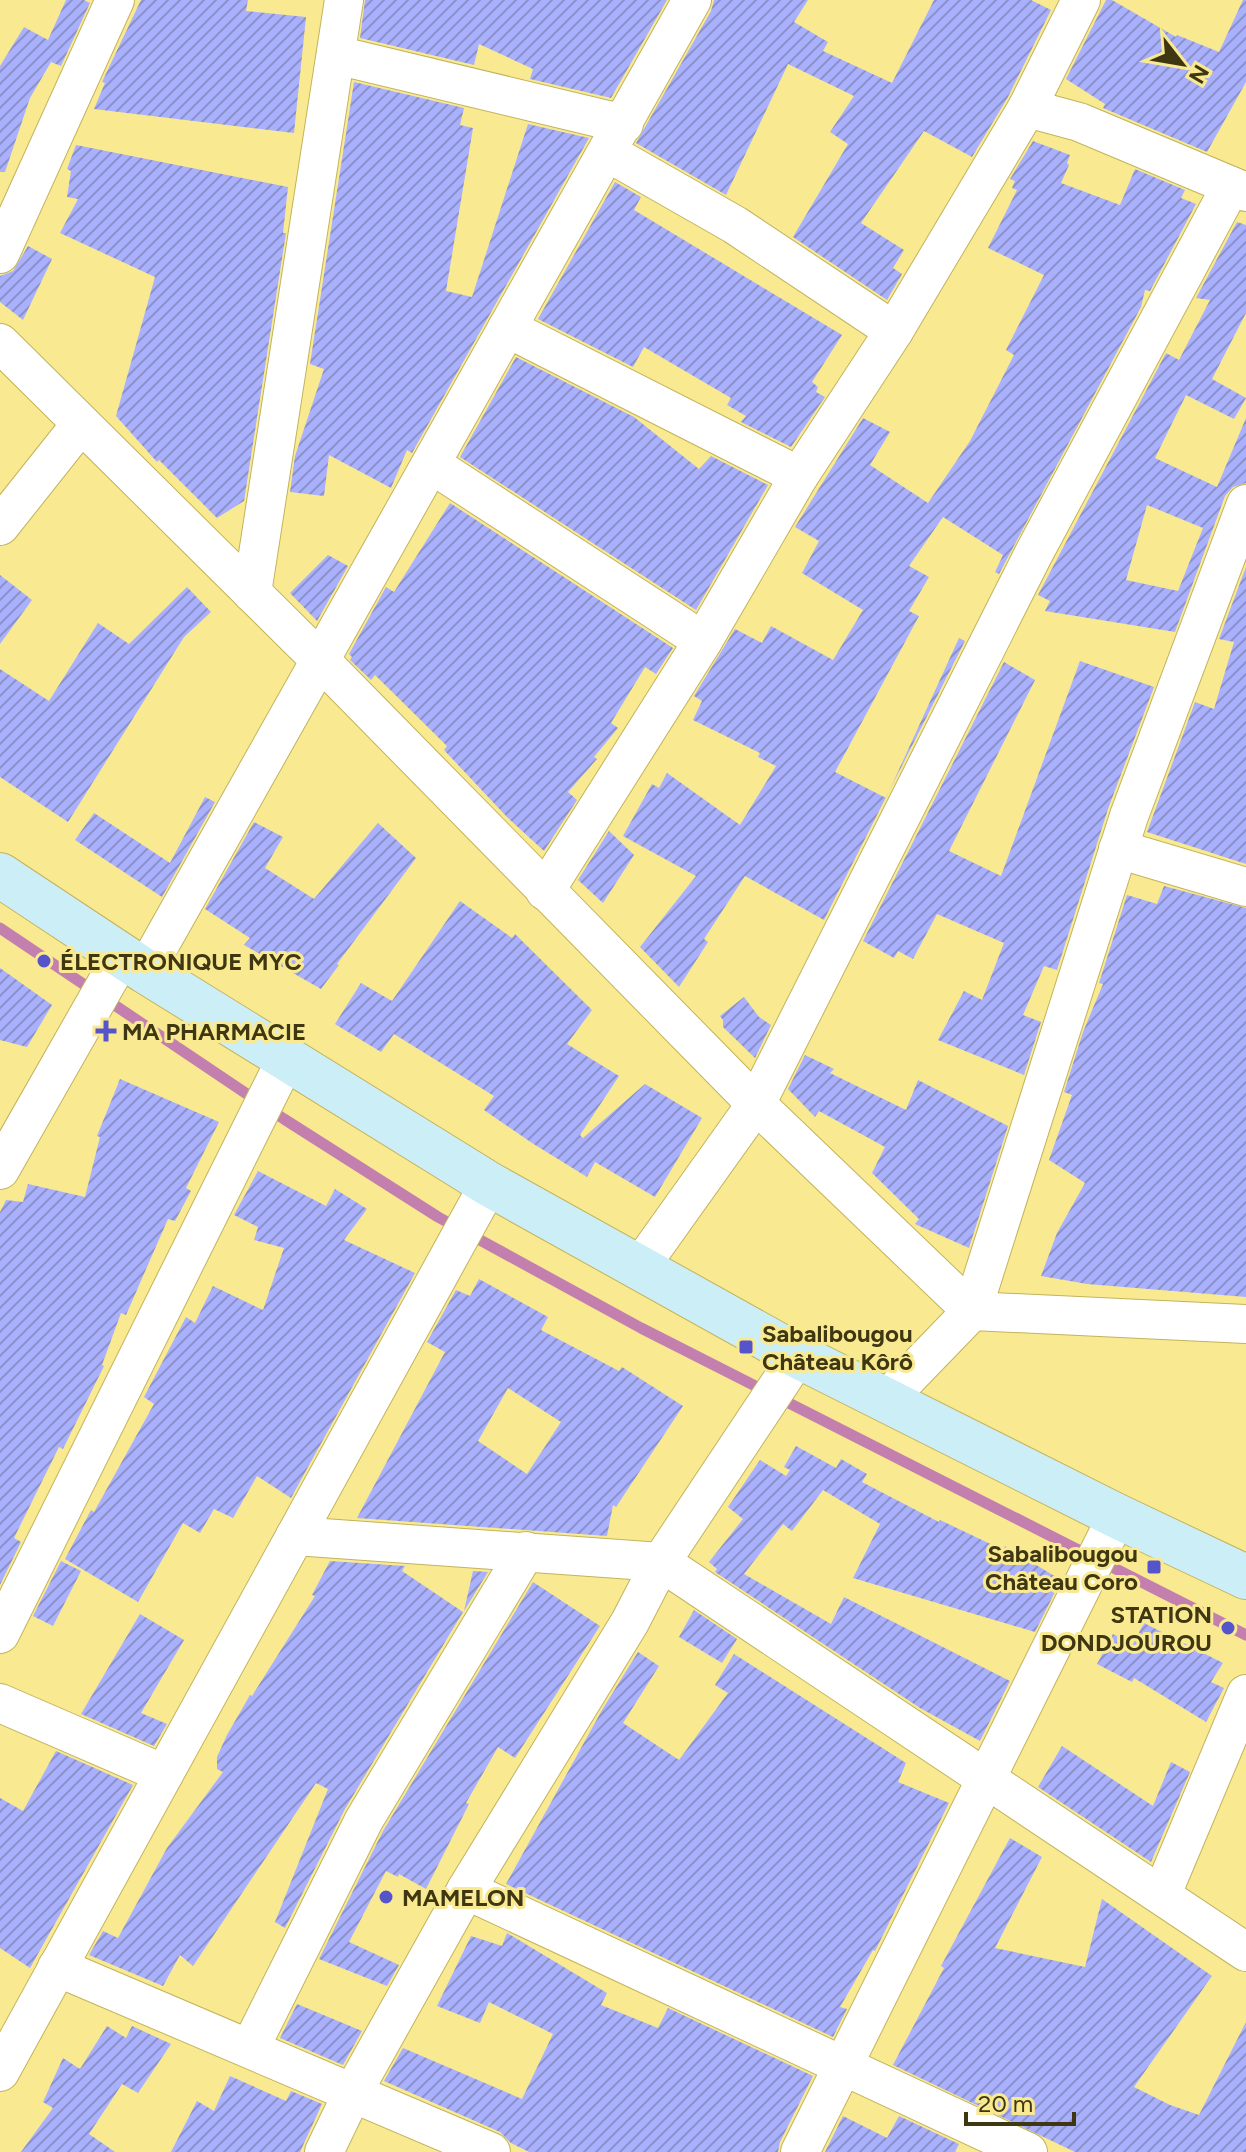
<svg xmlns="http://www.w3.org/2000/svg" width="1246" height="2152" font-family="Figtree,sans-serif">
	<defs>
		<pattern id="building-hatch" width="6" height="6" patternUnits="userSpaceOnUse" patternTransform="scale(2)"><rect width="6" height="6" fill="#a9b1fe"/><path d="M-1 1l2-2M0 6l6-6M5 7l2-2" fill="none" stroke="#8b91cc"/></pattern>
	</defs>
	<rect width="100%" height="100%" fill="#f9e991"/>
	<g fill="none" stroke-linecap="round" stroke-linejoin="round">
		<polyline stroke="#c37fae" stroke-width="11" points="0,928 284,1119 438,1217 641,1328 1246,1635"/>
	</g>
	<g fill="url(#building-hatch)" fill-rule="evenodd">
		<polygon points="66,0 84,0 90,3 61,66 51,62 30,98 5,172 0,172 0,66 24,27 48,40"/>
		<polygon points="141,0 248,0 246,11 306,17 294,133 94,109 105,83 102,82"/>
		<polygon points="365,0 667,0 611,98 530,79 533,69 479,44 474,65 360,38"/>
		<polygon points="714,0 808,0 794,22 828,42 823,51 892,83 934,0 1031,0 1051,10 1008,97 972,157 924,131 861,223 904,250 893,268 902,274 887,300 793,237 848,144 830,132 854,96 788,64 726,195 636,143 711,11"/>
		<polygon points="1106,0 1112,0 1176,37 1177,35 1219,52 1243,0 1246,0 1246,82 1207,152 1103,108 1105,104 1066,79"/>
		<polygon points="354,82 464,108 460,125 473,128 446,291 472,297 528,124 589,138 412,453 407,450 391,488 329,455 324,496 290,492 295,456 324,369 310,364"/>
		<polygon points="1033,141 1070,155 1067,163 1069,165 1061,183 1120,205 1135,169 1185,190 1181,198 1196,204 1150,291 1145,290 1141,307 999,574 995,572 1003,555 943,517 909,566 929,577 909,611 919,616 835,772 886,798 959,638 965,641 824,920 745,876 704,939 708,942 679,987 640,947 696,876 623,836 652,784 659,788 667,773 740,825 776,766 758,757 760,753 693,720 702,701 694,696 735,629 762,643 771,626 833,660 863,610 802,573 819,541 795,527 863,418 890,432 870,465 928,503 970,441 1014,355 1006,350 1044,275 988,248 1017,190 1012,188 1015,181 1010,179"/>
		<polygon points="76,145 288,187 283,233 286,233 244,501 217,518 159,460 157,462 116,416 155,277 60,233 78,199 67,197 71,171 67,169"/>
		<polygon points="615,182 641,197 634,210 842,335 812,382 818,387 816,392 825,397 791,447 741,422 746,416 727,405 731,398 644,347 633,367 538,319"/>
		<path d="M1237,222l9,3v88l-34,66 34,19 -12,21 -48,-24 -31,63 62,29 29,-69v65l-13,4 -8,9 -50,136 -130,-21 5,-10 -12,-6 128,-242 13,7 31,-60 -14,-2zM1147,505l56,23 -25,63 -52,-11z"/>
		<polygon points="28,246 52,259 23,320 0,302 0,276 13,271"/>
		<polygon points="516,357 634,417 699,469 711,456 768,485 696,610 460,457"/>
		<polygon points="450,503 673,648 656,674 645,667 611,723 618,728 594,757 597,759 568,792 577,800 544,851 507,817 444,750 447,746 375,675 371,680 350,660 352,657 349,654 386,587 394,592"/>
		<polygon points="328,555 348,566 317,621 290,593"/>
		<polygon points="1246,567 1246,864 1147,832 1195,702 1214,709 1234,642 1219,639"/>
		<polygon points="0,575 32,600 0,644"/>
		<polygon points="187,587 211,612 184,637 68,822 0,777 0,669 49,701 98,623 129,644"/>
		<polygon points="1080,661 1154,687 1108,809 1057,970 1044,966 1023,1015 1041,1022 1024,1075 938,1040 964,991 982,1000 1004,943 937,914 913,959 898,951 894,958 863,941 1004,662 1035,680 949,851 1001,876"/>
		<polygon points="205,797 215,802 162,897 75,840 94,813 170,863"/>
		<polygon points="254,822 283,837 265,868 314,899 378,823 416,858 337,964 339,965 321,989 244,945 250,938 205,909"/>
		<polygon points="609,831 634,855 603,903 578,880"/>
		<polygon points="1164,886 1246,908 1246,1297 1087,1284 1041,1276 1057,1233 1085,1183 1049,1160 1072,1095 1064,1092 1083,1032 1103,984 1099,983 1127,895 1157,904"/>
		<polygon points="460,901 512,938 515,934 592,1010 567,1044 619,1076 580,1135 583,1138 645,1084 702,1118 655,1197 595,1162 587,1177 532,1143 484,1110 494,1096 394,1034 381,1052 335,1024 361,983 392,1001"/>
		<polygon points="0,968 52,1005 27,1047 0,1040"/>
		<polygon points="744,997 759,1017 771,1025 755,1058 723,1027 723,1020 720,1016"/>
		<polygon points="805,1055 834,1069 830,1073 906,1110 918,1080 1008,1126 969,1248 915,1224 919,1219 872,1173 885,1147 819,1111 815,1117 788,1089"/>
		<polygon points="120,1079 219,1122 186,1188 191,1191 175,1221 168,1219 126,1315 121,1313 102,1365 104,1366 63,1449 59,1447 14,1538 21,1542 0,1585 0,1212 6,1200 23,1202 28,1184 85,1197 100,1137 97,1136"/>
		<polygon points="258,1171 326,1206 335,1189 367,1209 344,1240 415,1273 291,1498 257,1476 233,1518 214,1509 200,1533 183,1523 138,1602 65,1559 91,1510 94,1512 154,1404 144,1397 186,1317 195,1323 213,1286 263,1310 284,1248 254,1240 258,1227 234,1215"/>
		<path d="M479,1279l69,38 -7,13 78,41 3,-4 61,39 -67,101 -3,-2 -6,31 -250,-18 88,-166 -18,-10 29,-52 14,6zM508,1388l53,34 -34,52 -49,-33z"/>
		<polygon points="796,1446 836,1468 841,1459 867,1474 862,1482 939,1522 940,1520 1003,1550 1005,1546 1061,1580 1035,1632 853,1578 880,1524 823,1490 792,1531 783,1524 744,1574 831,1624 844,1597 1010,1681 980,1741 920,1708 715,1572 717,1569 709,1562 743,1519 728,1507 760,1460 786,1476 790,1470 784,1467"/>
		<polygon points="61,1561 81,1571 53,1626 33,1616"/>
		<polygon points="330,1561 405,1566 402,1571 463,1612 345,1809 285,1928 275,1922 328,1789 316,1783 193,1966 180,1955 163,1986 89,1955 103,1931 118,1938 167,1848 223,1772 217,1769 217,1757 227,1735 250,1695 252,1696 315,1596 312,1595"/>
		<polygon points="473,1571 488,1572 464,1611"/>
		<polygon points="533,1582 600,1626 515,1758 498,1747 466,1803 469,1804 426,1889 399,1874 398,1877 386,1871 349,1942 399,1965 387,1986 319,1959 383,1831"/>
		<polygon points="694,1610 737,1639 722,1663 679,1637"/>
		<polygon points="140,1614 184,1640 141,1713 167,1724 154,1746 81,1714"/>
		<polygon points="1144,1623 1223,1663 1211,1682 1224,1688 1206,1722 1134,1678 1132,1682 1097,1664 1113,1634 1133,1644"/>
		<polygon points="638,1652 659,1666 623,1723 679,1760 728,1693 715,1685 734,1654 906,1763 898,1782 949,1803 875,1951 873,1950 840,2007 847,2009 833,2037 506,1884 602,1710"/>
		<polygon points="1062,1746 1153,1806 1171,1762 1190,1772 1151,1862 1038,1787"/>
		<polygon points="56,1751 133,1785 30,1968 0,1948 0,1798 23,1811"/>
		<polygon points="1010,1838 1042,1857 995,1948 1085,1967 1102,1899 1212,1976 1134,2087 1170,2105 1199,2115 1246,2022 1246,2152 1075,2152 893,2065 944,1968 941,1966"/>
		<polygon points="507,1933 607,1993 601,2005 658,2028 668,2008 813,2076 780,2142 778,2152 529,2152 511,2143 500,2132 384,2081 403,2048 522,2099 553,2034 489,2002 480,2023 437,2006 471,1936 502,1946"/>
		<polygon points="297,2004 362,2031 343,2065 280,2038"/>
		<polygon points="107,2026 126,2038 132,2026 171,2044 138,2093 122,2084 89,2134 115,2152 21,2152 53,2108 43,2102 63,2058 80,2069"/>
		<polygon points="230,2076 286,2101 291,2091 322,2104 300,2152 171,2152 197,2101 214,2111"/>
		<polygon points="843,2116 887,2138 899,2116 959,2144 955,2152 825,2152"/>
	</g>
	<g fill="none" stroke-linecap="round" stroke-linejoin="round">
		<g stroke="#c3b35c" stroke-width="40">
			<g id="street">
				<polyline points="336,55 624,124"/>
				<polyline points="1027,108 1079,122 1246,192"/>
				<polyline points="607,152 735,225 894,331"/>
				<polyline points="0,254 115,0"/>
				<polyline points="507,328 799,476"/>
				<polyline points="0,343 320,660 756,1104 972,1311 1246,1324"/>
				<polyline points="431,464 703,641"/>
				<polyline points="0,526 81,424"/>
				<polyline points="252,593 344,0"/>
				<polyline points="1118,849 1246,887"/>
				<polyline points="545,891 703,641 799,476 894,331 1027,108 1081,0"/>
				<polyline points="145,971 692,0"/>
				<polyline points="0,1170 122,956"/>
				<polyline points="639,1268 756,1104 1034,553 1231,186"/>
				<polyline points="886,1400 972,1311 1129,816 1246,504"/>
				<polyline points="295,1536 661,1562 1246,1952"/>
				<polyline points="0,1634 287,1057"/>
				<polyline points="0,1703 164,1774"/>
				<polyline points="466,1890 1028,2152"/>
				<polyline points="1162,1894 1246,1694"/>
				<polyline points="57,1967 491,2152"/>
				<polyline points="250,2048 364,1820 526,1551"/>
				<polyline points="0,2072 489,1184"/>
				<polyline points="324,2152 353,2092 466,1890 630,1622 661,1562 798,1356"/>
				<polyline points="800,2152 1117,1516"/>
			</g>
		</g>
		<g stroke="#c3b35c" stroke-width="46">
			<polyline id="secondary" points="0,875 145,971 489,1184 798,1356 1117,1516 1246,1577"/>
		</g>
		<use href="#street" stroke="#fff" stroke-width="38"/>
		<use href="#secondary" stroke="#cceef7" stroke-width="44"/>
	</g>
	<g fill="#5654cb" stroke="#f9e991" stroke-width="3">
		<circle cx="44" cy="961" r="8"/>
		<path d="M102 1019h8v8h8v8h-8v8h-8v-8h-8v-8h8z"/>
		<rect x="738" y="1339" width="16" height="16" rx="4"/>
		<rect x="1146" y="1559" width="16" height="16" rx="4"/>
		<circle cx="1228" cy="1628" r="8"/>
		<circle cx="386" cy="1897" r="8"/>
	</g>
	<g text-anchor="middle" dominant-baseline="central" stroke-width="6" stroke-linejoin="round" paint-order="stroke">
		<g font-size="24" font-weight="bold" fill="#3e3712" stroke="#f9e991" text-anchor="start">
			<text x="60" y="961">ÉLECTRONIQUE MYC</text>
			<text x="122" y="1031">MA PHARMACIE</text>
			<text x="762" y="1333">Sabalibougou<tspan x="762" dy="28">Château Kôrô</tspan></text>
			<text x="1138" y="1553" text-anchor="end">Sabalibougou<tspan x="1138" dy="28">Château Coro</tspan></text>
			<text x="1212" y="1614" text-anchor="end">STATION<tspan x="1212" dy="28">DONDJOUROU</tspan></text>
			<text x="402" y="1897">MAMELON</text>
		</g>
	</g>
	<g transform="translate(1182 64) rotate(121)" stroke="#f9e991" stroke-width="6" paint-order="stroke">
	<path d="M0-6L14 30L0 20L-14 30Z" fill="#3e3712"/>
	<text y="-12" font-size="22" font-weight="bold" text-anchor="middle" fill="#3e3712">N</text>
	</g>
	<path d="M966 2112v12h108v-12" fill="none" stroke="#3e3712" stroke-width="4"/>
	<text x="978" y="2112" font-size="24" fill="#3e3712" stroke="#f9e991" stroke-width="6" paint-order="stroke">20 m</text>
</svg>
